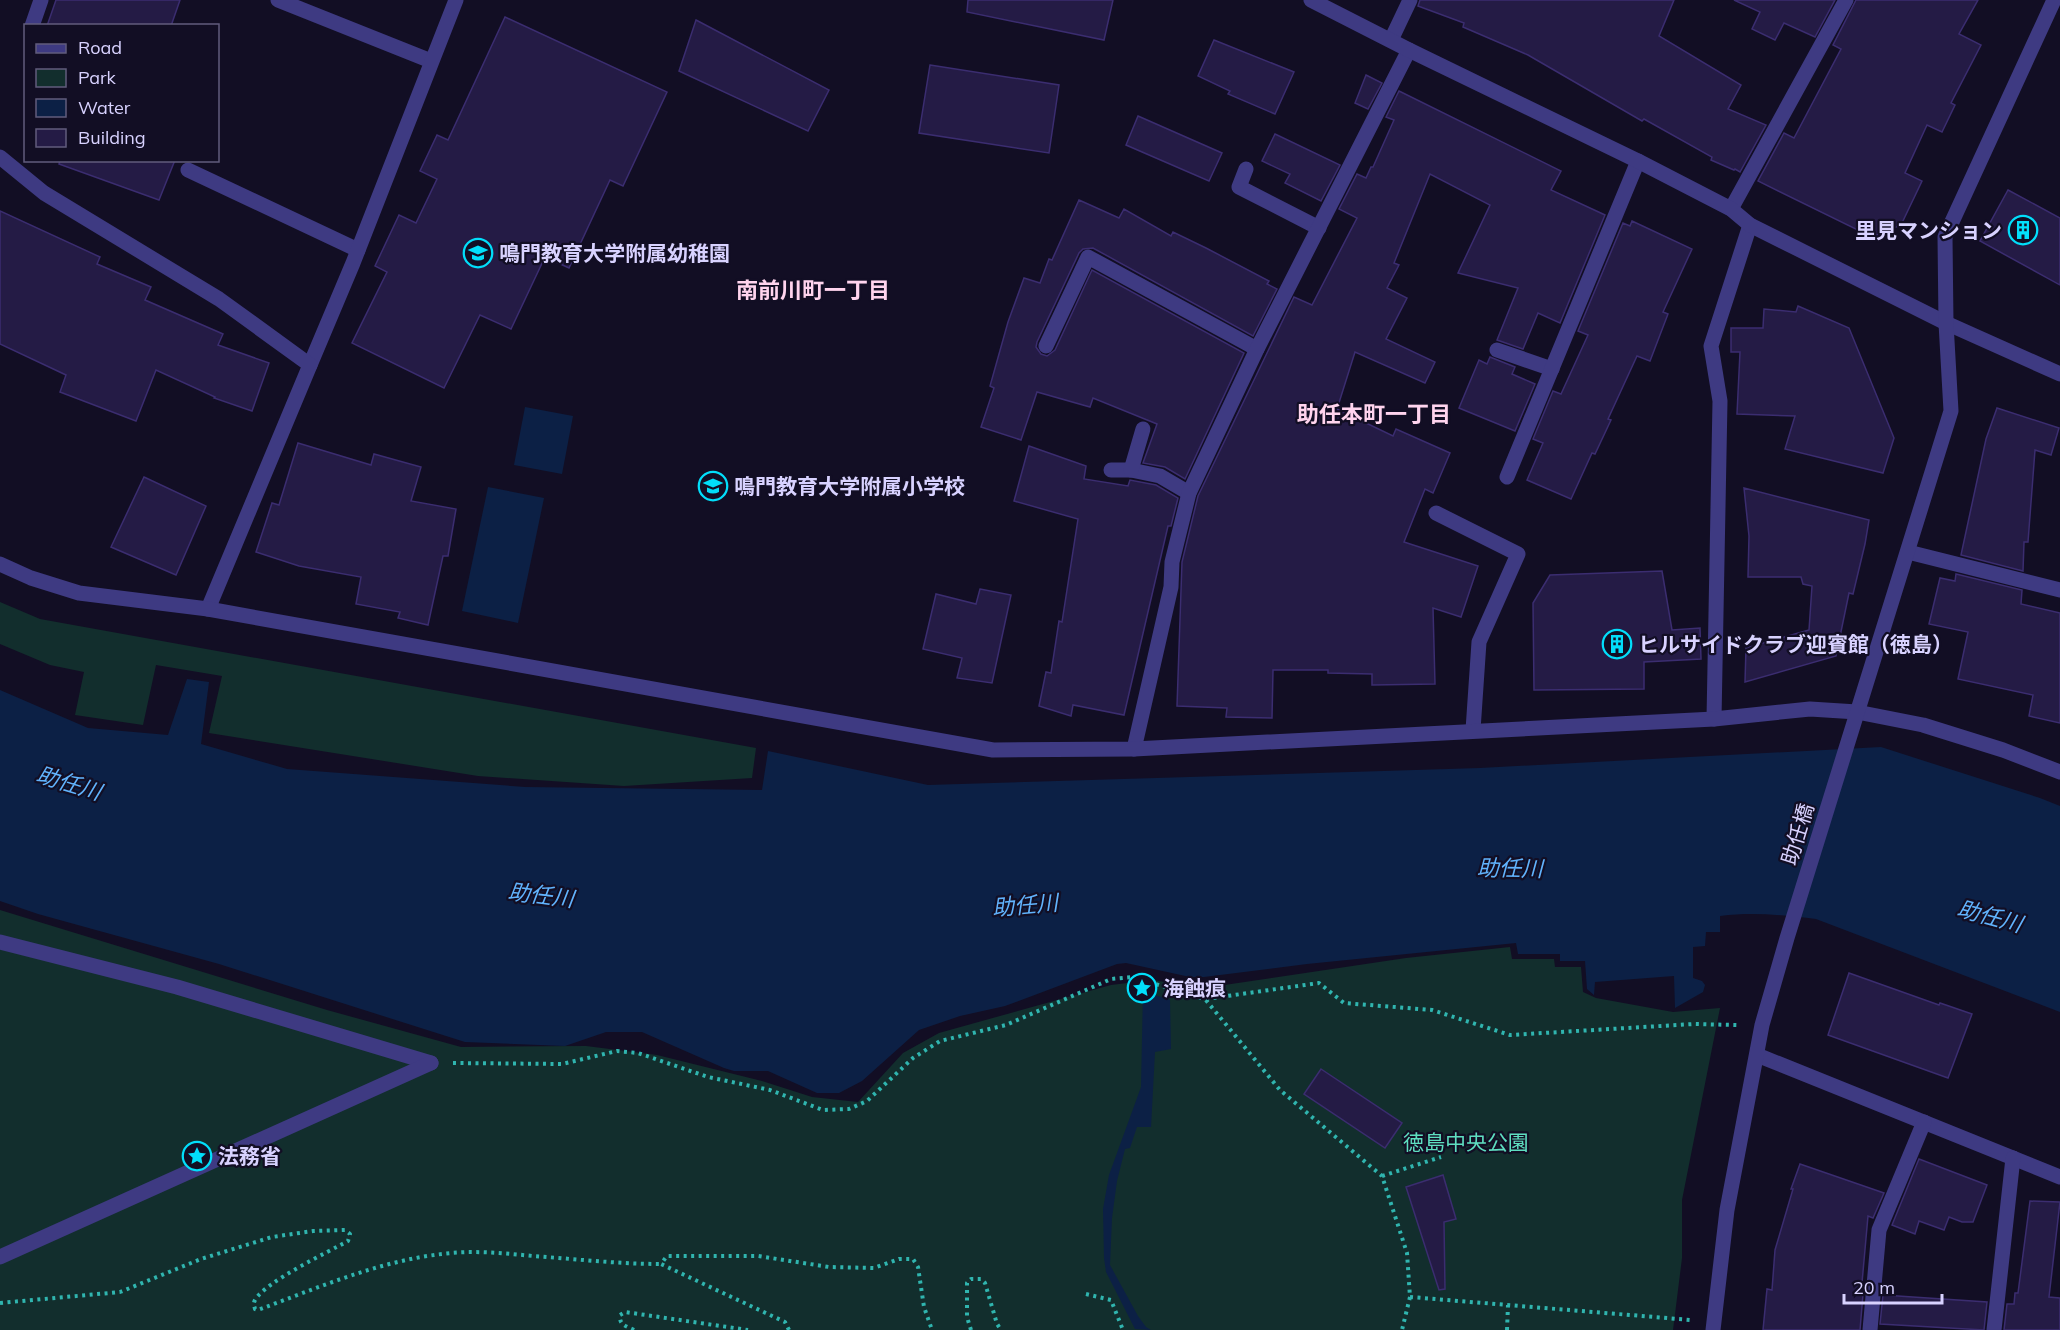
<svg xmlns="http://www.w3.org/2000/svg" width="2060" height="1330" font-family="Mulish,'Noto Sans JP',sans-serif">
	<rect width="100%" height="100%" fill="#120e24"/>
	<g fill="#122e2d">
		<polygon points="0,602 40,619 756,748 752,778 624,786 478,776 209,733 222,676 156,665 143,725 75,715 84,672 50,665 0,644"/>
		<polygon points="0,910 327,1010 461,1047 586,1046 657,1055 762,1081 812,1097 858,1102 903,1053 939,1033 1111,985 1152,980 1204,988 1406,958 1510,947 1512,959 1554,959 1555,967 1581,967 1583,992 1596,998 1673,1012 1720,1008 1682,1200 1682,1258 1673,1330 0,1330"/>
	</g>
	<g fill="#0c2045">
		<polygon points="525,407 573,416 562,474 514,465"/>
		<polygon points="488,487 544,498 518,623 462,611"/>
		<path d="M187,679l22,3 -8,62 86,25 238,18 237,3 6,-39 160,34 552,-17 401,-21 159,51 20,8v206l-244,-93c-33,-4 -63,-7 -96,-3v16h-14l-1,14 -12,1v31l9,3 3,4 -2,7 -28,16 -1,-32 -79,6 -1,13 -7,-6 -2,-28h-25v-7h-42l-2,-11 -209,21 -103,13h-14l-64,-14 -9,1 -112,42 -45,10 -41,14 -57,51 -23,12h-22l-49,-22h-34l-10,-3 -82,-36h-36l-41,14 -100,-4 -246,-78 -181,-50 -38,-13v-211l88,38 80,7z"/>
		<polygon points="1143,991 1170,1000 1171,1049 1155,1052 1151,1127 1137,1127 1130,1148 1125,1149 1117,1181 1112,1218 1110,1265 1138,1316 1146,1327 1151,1330 1135,1329 1106,1272 1104,1258 1103,1209 1109,1175 1141,1087"/>
	</g>
	<g fill="#241b45" stroke="#3b2d70" stroke-width="1.5">
		<polygon points="56,0 180,0 171,26 47,26"/>
		<polygon points="968,0 1113,0 1104,40 967,12"/>
		<polygon points="1420,0 1674,0 1659,36 1741,85 1728,109 1766,125 1740,172 1735,169 1734,170 1711,160 1712,157 1644,119 1642,121 1528,55 1463,27 1464,23 1418,6"/>
		<polygon points="1734,0 1835,0 1815,37 1784,23 1775,40 1752,29 1760,12"/>
		<polygon points="1856,0 1978,0 1959,34 1981,45 1951,103 1955,105 1942,132 1927,125 1905,173 1922,181 1901,225 1872,237 1758,181 1784,133 1794,138 1841,49 1833,45"/>
		<polygon points="505,17 667,92 623,186 610,180 569,268 545,257 511,329 480,315 444,388 352,343 387,272 375,266 399,215 416,223 437,179 420,171 437,135 448,140"/>
		<polygon points="696,20 829,90 808,131 679,71"/>
		<polygon points="1214,40 1294,72 1275,114 1228,94 1230,91 1198,76"/>
		<polygon points="930,65 1059,85 1049,153 919,133"/>
		<polygon points="1366,75 1382,83 1368,109 1355,103"/>
		<polygon points="1399,91 1561,171 1551,190 1605,215 1560,323 1538,313 1523,349 1497,340 1518,288 1458,273 1490,205 1430,174 1394,263 1399,265 1387,288 1407,298 1386,339 1435,362 1425,383 1355,352 1337,409 1393,436 1396,429 1450,453 1433,493 1425,489 1404,542 1478,566 1461,617 1433,608 1435,684 1372,685 1372,674 1328,673 1328,670 1273,670 1272,718 1226,717 1227,708 1177,706 1182,562 1198,496 1294,297 1312,305 1357,218 1339,209 1357,174 1366,178 1371,167 1373,167 1394,120 1386,117"/>
		<polygon points="1138,116 1222,153 1209,181 1126,145"/>
		<polygon points="1275,134 1340,165 1321,201 1285,183 1290,174 1262,161"/>
		<polygon points="60,160 175,160 159,200 59,164"/>
		<polygon points="2008,190 2060,218 2060,285 1980,241"/>
		<polygon points="1079,200 1119,218 1124,209 1171,236 1173,232 1206,248 1269,281 1267,284 1277,289 1253,336 1093,248 1083,249 1079,253 1037,342 1036,347 1041,354 1047,356 1055,350 1092,270 1244,353 1185,479 1165,467 1143,463 1157,424 1093,398 1090,407 1037,392 1021,440 981,427 994,388 990,386 1008,322 1024,278 1040,283 1049,259 1052,260"/>
		<polygon points="0,211 100,257 97,264 151,287 145,300 223,334 218,345 269,363 252,411 214,398 215,397 156,370 136,421 60,392 66,375 0,344"/>
		<polygon points="1632,221 1692,249 1663,312 1668,314 1650,361 1637,356 1608,419 1611,420 1595,454 1592,453 1571,499 1527,480 1543,443 1533,439 1553,391 1561,394 1588,335 1578,331 1623,223 1630,226"/>
		<polygon points="1798,306 1849,328 1894,438 1883,473 1785,449 1795,416 1737,414 1740,352 1731,352 1731,328 1763,328 1764,309 1796,312"/>
		<polygon points="1490,357 1515,367 1512,374 1535,384 1515,431 1459,408 1479,360 1487,364"/>
		<polygon points="1997,408 2059,428 2051,455 2035,450 2028,542 2024,542 2023,571 1961,555 1986,439"/>
		<polygon points="298,443 371,465 374,454 421,467 411,501 456,509 448,556 443,556 428,625 398,618 400,612 356,604 361,577 299,566 256,552 272,503 279,505"/>
		<polygon points="1029,446 1086,466 1084,479 1128,486 1130,480 1156,485 1178,498 1171,526 1168,526 1124,715 1073,705 1071,716 1039,706 1046,672 1051,673 1059,621 1062,622 1078,519 1014,501"/>
		<polygon points="144,477 206,506 176,575 111,547"/>
		<polygon points="1744,488 1869,520 1865,544 1853,594 1849,593 1836,656 1745,682 1746,648 1809,630 1812,586 1803,584 1801,577 1748,577 1749,536"/>
		<polygon points="1662,571 1672,630 1700,628 1701,659 1644,662 1644,689 1534,690 1533,603 1550,575"/>
		<polygon points="1956,574 2022,590 2021,604 2060,613 2060,723 2029,716 2033,695 1958,679 1968,632 1929,624 1940,578 1955,581"/>
		<polygon points="980,589 1011,595 992,683 957,678 962,658 923,649 936,594 976,604"/>
		<polygon points="1849,973 1939,1005 1940,1003 1972,1014 1948,1078 1828,1035"/>
		<polygon points="1321,1069 1402,1123 1385,1148 1304,1094"/>
		<polygon points="1919,1159 1987,1185 1973,1222 1962,1222 1949,1217 1944,1230 1919,1221 1915,1234 1892,1225"/>
		<polygon points="1800,1164 1884,1193 1873,1218 1868,1216 1861,1294 1863,1294 1860,1330 1763,1330 1767,1289 1772,1290 1775,1250 1793,1189 1791,1189"/>
		<polygon points="1443,1175 1456,1219 1444,1222 1445,1289 1439,1290 1406,1187"/>
		<polygon points="2030,1201 2060,1202 2049,1297 2060,1298 2060,1330 2004,1330 2007,1304 2014,1304 2015,1293 2018,1293"/>
		<polygon points="1883,1295 1987,1302 1984,1330 1880,1324"/>
	</g>
	<g fill="none" stroke-linecap="round" stroke-linejoin="round">
		<g stroke="#30b5af" stroke-width="4" stroke-dasharray="3 4.5" stroke-linecap="butt">
			<polyline points="1206,999 1319,983 1344,1003 1432,1010 1510,1035 1694,1024 1737,1025"/>
			<polyline points="453,1063 562,1064 617,1051 638,1053 708,1077 770,1090 823,1110 849,1109 867,1101 913,1058 940,1041 1006,1025 1111,979 1132,977 1205,999 1280,1090 1382,1176 1407,1253 1410,1297 1402,1330"/>
			<polyline points="1382,1176 1441,1157"/>
			<polyline points="1086,1294 1111,1300 1123,1330"/>
			<polyline points="1410,1297 1691,1320"/>
			<path d="M0,1303l120,-11 81,-33 71,-22 41,-6 32,-1 5,4 -2,7c-20,11 -83,41 -93,59 -2,4 -1,5 0,9l3,1c59,-22 121,-49 184,-56 30,-4 60,-1 91,2 42,3 85,8 128,8"/>
			<path d="M634,1330c-8,-4 -15,-5 -14,-15l5,-3 123,18"/>
			<polyline points="789,1330 785,1322 661,1264 667,1256 758,1256 829,1267 874,1268 899,1259 913,1259 918,1267 924,1307 932,1330"/>
			<polyline points="971,1330 967,1317 967,1283 971,1279 981,1279 985,1283 997,1324 1001,1330"/>
			<polyline points="1507,1330 1508,1305"/>
		</g>
		<g stroke="#3e3a82" stroke-width="15">
			<polyline points="188,170 358,250"/>
			<polyline points="1111,470 1131,470 1160,476 1189,493"/>
			<polyline points="1131,470 1143,429"/>
			<polyline points="0,942 177,987 431,1063"/>
			<polyline points="0,1257 431,1063"/>
		</g>
		<g stroke="#3e3a82" stroke-width="15">
			<polyline points="278,0 431,61"/>
			<polyline points="32,26 41,0"/>
			<polyline points="1391,40 1410,0"/>
			<polyline points="1246,169 1239,187 1319,228"/>
			<polyline points="1731,209 1846,0"/>
			<polyline points="1046,346 1088,257 1257,349"/>
			<polyline points="1497,350 1552,369"/>
			<polyline points="310,365 353,263 456,0"/>
			<polyline points="1507,477 1638,161"/>
			<polyline points="1436,513 1518,554 1479,642 1473,730"/>
			<polyline points="1908,552 2060,590"/>
			<polyline points="1714,719 1720,401 1711,346 1750,225"/>
			<polyline points="1134,749 1171,587 1172,562 1189,493 1257,349 1409,50"/>
			<polyline points="1757,1055 2060,1177"/>
			<polyline points="1870,1330 1879,1230 1924,1122"/>
			<polyline points="1994,1330 2013,1158"/>
		</g>
		<g stroke="#3e3a82" stroke-width="15">
			<polyline points="1311,0 1409,50 1638,161 1731,209 1750,225 1946,323 2060,374"/>
			<polyline points="0,157 44,193 219,299 310,365 208,609"/>
			<polyline points="0,564 31,578 79,593 208,609 993,750 1134,749 1714,719 1810,709 1857,712 1923,725 2003,750 2060,772"/>
			<polyline points="1713,1330 1727,1210 1762,1025 1787,938 1951,411 1946,323 1945,237 2054,0"/>
		</g>
	</g>
	<defs>
		<g id="building-ring" transform="scale(1.5)"><circle r="9.5" fill="#120e24" stroke="#02defa" stroke-width="1.5"/><path d="M-4-6H4V6H1V3H-1V6H-4ZM-2.5-4.3h1.7v1.8h-1.7ZM.8-4.3h1.7v1.8H.8ZM-2.5-1h1.7V.8h-1.7ZM.8-1h1.7V.8H.8Z" fill="#02defa"/></g>
		<g id="school-ring" transform="scale(1.5)"><circle r="9.5" fill="#120e24" stroke="#02defa" stroke-width="1.5"/><path d="M0-5L7-2L0 1L-7-2ZM-4 1L0 2.5L4 1V4Q0 6-4 4Z" fill="#02defa"/></g>
		<g id="sight-ring" transform="scale(1.5)"><circle r="9.5" fill="#120e24" stroke="#02defa" stroke-width="1.5"/><path d="M0-6L1.8-2.2L6-1.7L2.9 1.2L3.7 5.4L0 3.3L-3.7 5.4L-2.9 1.2L-6-1.7L-1.8-2.2Z" fill="#02defa"/></g>
	</defs>
	<g fill-rule="evenodd">
		<use href="#building-ring" x="2023" y="230"/>
		<use href="#school-ring" x="478" y="253"/>
		<use href="#school-ring" x="713" y="486"/>
		<use href="#building-ring" x="1617" y="644"/>
		<use href="#sight-ring" x="1142" y="988"/>
		<use href="#sight-ring" x="197" y="1156"/>
	</g>
	<g text-anchor="middle" dominant-baseline="central" stroke-width="4.5" stroke-linejoin="round" paint-order="stroke">
		<g font-size="21" font-weight="bold" fill="#d8d2ff" stroke="#120e24" text-anchor="start">
			<text x="2002" y="230" text-anchor="end">里見マンション</text>
			<text x="499" y="253">鳴門教育大学附属幼稚園</text>
			<text x="734" y="486">鳴門教育大学附属小学校</text>
			<text x="1638" y="644">ヒルサイドクラブ迎賓館（徳島）</text>
			<text x="1163" y="988">海蝕痕</text>
			<text x="218" y="1156">法務省</text>
		</g>
		<g font-size="21" fill="#d8d2ff" stroke="#120e24">
			<text transform="translate(1797 834) rotate(-73)">助任橋</text>
		</g>
		<g font-size="21" fill="#5edec0" stroke="#120e24">
			<text x="1466" y="1142">徳島中央公園</text>
		</g>
		<g font-size="22" font-weight="bold" fill="#ffd4ee" stroke="#120e24">
			<text x="813" y="290">南前川町一丁目</text>
			<text x="1374" y="414">助任本町一丁目</text>
		</g>
		<g font-size="22" font-style="italic" fill="#61b3fd" stroke="#120e24">
			<text transform="translate(69 783) rotate(17)">助任川</text>
			<text transform="translate(1510 868) rotate(1)">助任川</text>
			<text transform="translate(541 895) rotate(7)">助任川</text>
			<text transform="translate(1025 905) rotate(-5)">助任川</text>
			<text transform="translate(1990 916) rotate(15)">助任川</text>
		</g>
	</g>
	<rect x="24" y="24" width="195" height="138" fill="#120e24" stroke="#615c7c" stroke-width="1.5"/>
	<rect x="36" y="44" width="30" height="9" fill="#3e3a82" stroke="#615c7c" stroke-width="1.5"/>
	<text x="78" y="54" font-size="18" fill="#d8d2ff">Road</text>
	<rect x="36" y="69" width="30" height="18" fill="#122e2d" stroke="#615c7c" stroke-width="1.5"/>
	<text x="78" y="84" font-size="18" fill="#d8d2ff">Park</text>
	<rect x="36" y="99" width="30" height="18" fill="#0c2045" stroke="#615c7c" stroke-width="1.5"/>
	<text x="78" y="114" font-size="18" fill="#d8d2ff">Water</text>
	<rect x="36" y="129" width="30" height="18" fill="#241b45" stroke="#615c7c" stroke-width="1.5"/>
	<text x="78" y="144" font-size="18" fill="#d8d2ff">Building</text>
	<path d="M1844 1294v9h98v-9" fill="none" stroke="#d8d2ff" stroke-width="3"/>
	<text x="1853" y="1294" font-size="18" fill="#d8d2ff" stroke="#120e24" stroke-width="4.5" paint-order="stroke">20 m</text>
</svg>
